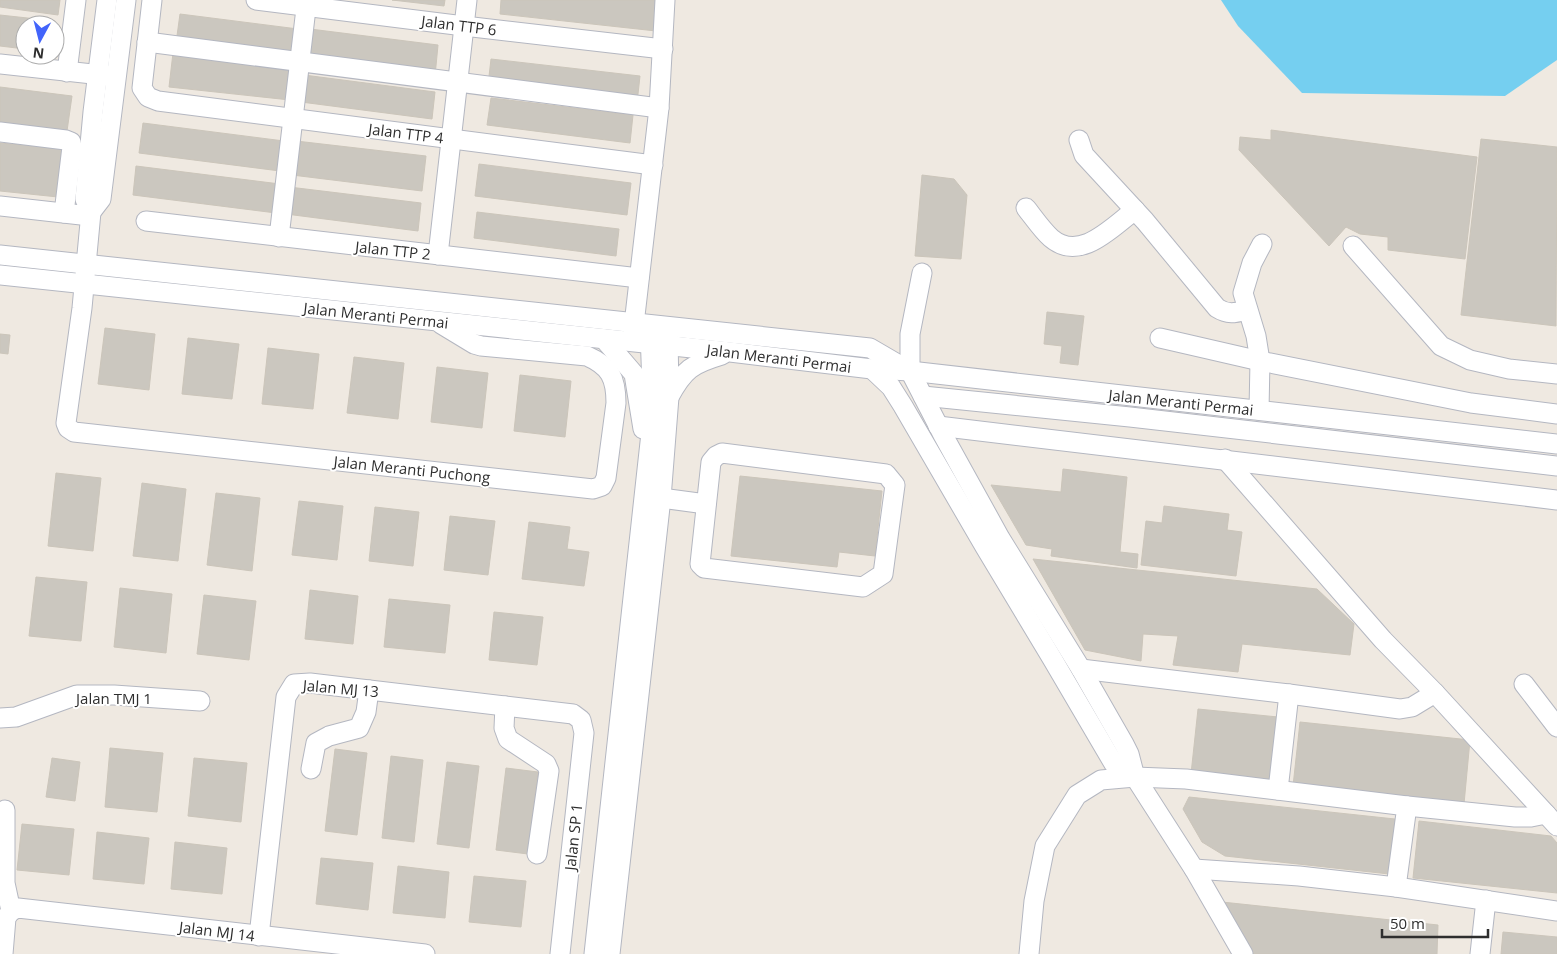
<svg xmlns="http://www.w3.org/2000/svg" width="1557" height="954" font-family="'Open Sans',sans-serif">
	<rect width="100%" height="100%" fill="#efe9e1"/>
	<polygon fill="#75cff0" points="1221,0 1557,0 1557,60 1505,96 1302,93 1238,26"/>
	<g fill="#cbc7bf" stroke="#cbc5ba">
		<polygon points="0,0 60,0 58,15 0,7"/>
		<polygon points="392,0 445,0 444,6"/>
		<polygon points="501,0 660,0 656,31 500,14"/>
		<polygon points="180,14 298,29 295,58 176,43"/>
		<polygon points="0,15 55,21 54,25 25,25 25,49 0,46"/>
		<polygon points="310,29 438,45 435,76 306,59"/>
		<polygon points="173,53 294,67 290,100 169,87"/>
		<polygon points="491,59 640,76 637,103 488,85"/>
		<polygon points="304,75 435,92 432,119 301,102"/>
		<polygon points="0,87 72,96 67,131 0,122"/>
		<polygon points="491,98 633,115 630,143 487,125"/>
		<polygon points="143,123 284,141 280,171 139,153"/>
		<polygon points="1271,130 1477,157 1465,259 1388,250 1388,237 1360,234 1346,227 1329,246 1239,150 1240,137 1271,140"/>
		<polygon points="1481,139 1557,147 1556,326 1461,315"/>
		<polygon points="296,141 426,156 422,191 292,175"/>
		<polygon points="0,143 63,149 58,197 0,191"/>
		<polygon points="479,164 631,183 627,215 475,196"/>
		<polygon points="136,166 280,184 276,213 133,195"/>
		<polygon points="922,175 954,179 967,195 961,259 915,256"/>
		<polygon points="289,187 421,203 418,231 286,214"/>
		<polygon points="477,212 619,229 616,256 474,238"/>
		<polygon points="1047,312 1084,316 1078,365 1060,363 1062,346 1044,344"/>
		<polygon points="105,328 155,334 149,390 98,384"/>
		<polygon points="0,334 10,335 8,354 0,353"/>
		<polygon points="188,338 239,344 232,399 182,394"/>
		<polygon points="268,348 319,354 313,409 262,404"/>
		<polygon points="354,357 404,363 398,419 347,413"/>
		<polygon points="437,367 488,373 482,428 431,422"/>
		<polygon points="520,375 571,381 565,437 514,431"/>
		<polygon points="1063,469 1127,477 1120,552 1138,554 1137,568 1051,556 1052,549 1026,545 991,485 1061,492"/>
		<polygon points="56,473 101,478 93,551 48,546"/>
		<polygon points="740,476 882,491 875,556 839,552 837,567 731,556"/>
		<polygon points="142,483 186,489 178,561 133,556"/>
		<polygon points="216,493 260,498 252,571 207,565"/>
		<polygon points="299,501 343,506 337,560 292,555"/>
		<polygon points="1164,506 1229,514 1227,530 1242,532 1236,576 1141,565 1146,521 1162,523"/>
		<polygon points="375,507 419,512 413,566 369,561"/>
		<polygon points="450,516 495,521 488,575 444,570"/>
		<polygon points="529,522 570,527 567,549 589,552 584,586 522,579"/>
		<polygon points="1033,559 1317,589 1354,624 1350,655 1242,644 1238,672 1173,665 1178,636 1143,634 1141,661 1085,650"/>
		<polygon points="36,577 87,582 81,641 29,636"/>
		<polygon points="120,588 172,594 166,653 114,647"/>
		<polygon points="310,590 358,596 353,644 305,639"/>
		<polygon points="204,595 256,601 249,660 197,654"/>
		<polygon points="389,599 450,605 445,653 384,647"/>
		<polygon points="494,612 543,617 537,665 489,660"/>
		<polygon points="1198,709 1278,717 1271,782 1191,774"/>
		<polygon points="1300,722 1470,740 1464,804 1293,786"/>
		<polygon points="110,748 163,753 157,812 105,807"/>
		<polygon points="335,749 367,753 357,835 325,831"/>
		<polygon points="391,756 423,760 414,842 382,838"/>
		<polygon points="52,758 80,762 75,801 46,797"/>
		<polygon points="194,758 247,763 241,822 188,816"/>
		<polygon points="447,762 479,766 469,848 437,844"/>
		<polygon points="506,768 538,772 528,854 496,850"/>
		<polygon points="1189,797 1395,819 1389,874 1225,856 1202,842 1183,809"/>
		<polygon points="1419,821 1551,836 1557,843 1557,893 1413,878"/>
		<polygon points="22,824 74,829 69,875 17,870"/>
		<polygon points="97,832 149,838 144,884 93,879"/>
		<polygon points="175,842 227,848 222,894 171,889"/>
		<polygon points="321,858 373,863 368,910 316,904"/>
		<polygon points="398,866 449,872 445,918 393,913"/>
		<polygon points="474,876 526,881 521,927 469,922"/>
		<polygon points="1222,902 1438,925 1437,954 1253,954"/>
		<polygon points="1503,932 1557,937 1557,954 1501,954"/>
	</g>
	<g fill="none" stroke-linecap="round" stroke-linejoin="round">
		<g stroke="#b4b7c1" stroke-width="21">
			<g id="minor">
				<polyline points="152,0 142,88 148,97 158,101 653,165"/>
				<polyline points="256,0 464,26 663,49"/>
				<polyline points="147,42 659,108"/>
				<polyline points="0,64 111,76"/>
				<polyline points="67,72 76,0"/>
				<polyline points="0,132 66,140 71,142 72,147 64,213"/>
				<path d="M1079,140l5,15 61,66 72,87c11,7 18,5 30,2"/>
				<polyline points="0,206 90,216"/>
				<path d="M1026,208c8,10 16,22 25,30 29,25 61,-11 84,-28"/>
				<path d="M91,212l-9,96 -16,115 2,5 6,4 519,57 9,-3 4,-8 10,-75c0,-25 -6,-37 -29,-47l-106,-10 -7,-2 -33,-20"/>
				<polyline points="91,212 101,199 126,0"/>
				<polyline points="91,212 85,199 93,112 107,0"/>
				<polyline points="146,221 639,278"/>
				<polyline points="279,237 307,0"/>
				<polyline points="1353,246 1441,346 1470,360 1509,369 1557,374"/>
				<polyline points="0,255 870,348 906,369"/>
				<polyline points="438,255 467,0"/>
				<polyline points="922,273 910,334 910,371 943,435 1000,538 1081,669 1124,744 1129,754 1135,777 1194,869 1243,954"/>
				<polyline points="0,275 730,352 872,369 910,371 1557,444"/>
				<polyline points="633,333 659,108 665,0"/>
				<polyline points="1160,338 1260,361 1471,403 1557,414"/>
				<polyline points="604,339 634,374 643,429"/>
				<polyline points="872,369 891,387 903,406 985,547 1053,660 1114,764 1135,777"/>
				<polyline points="923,396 1130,417 1557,466"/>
				<path d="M669,397c15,-28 23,-33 53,-42"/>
				<polyline points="1259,410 1260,361 1256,336 1243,293 1252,263 1262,244"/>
				<polyline points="938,426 1557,500"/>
				<polygon points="722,453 886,474 895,485 883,574 863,587 704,568 700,564 711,462 716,456"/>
				<polyline points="1225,459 1383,640 1435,693 1557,826"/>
				<polyline points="661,498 706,504"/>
				<polyline points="1081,669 1289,694 1400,709 1412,707 1435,693"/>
				<polyline points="1524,684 1557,727"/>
				<polyline points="505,706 504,728 508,739 546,764 549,771 537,854"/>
				<polyline points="0,718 16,717 77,695 114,695 200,701"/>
				<polyline points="311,769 316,743 329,736 359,728 366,712 369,690"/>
				<polyline points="1278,790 1289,694"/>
				<polyline points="1194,869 1299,876 1396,887 1557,911"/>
				<polyline points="1396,887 1407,806"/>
				<polyline points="11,911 18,908 425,954"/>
				<polyline points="259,936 286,697 294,684 310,683 573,714 581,720 584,733 560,954"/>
				<polyline points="3,954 6,918 11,911 5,883 5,810"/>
				<polyline points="594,954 653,415 650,331"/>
				<polyline points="610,954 661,498 669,397 668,333"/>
				<polyline points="1029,954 1034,901 1045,846 1077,795 1101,780 1135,777 1186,779 1407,806 1515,817 1531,817 1546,814"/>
				<polyline points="1480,954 1486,900"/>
			</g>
		</g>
		<use href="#minor" stroke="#fff" stroke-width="19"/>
	</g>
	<g text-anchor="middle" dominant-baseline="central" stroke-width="4" stroke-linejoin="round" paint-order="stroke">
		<g font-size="15" fill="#2e2e2e" stroke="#fff">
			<text transform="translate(459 25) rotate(7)">Jalan TTP 6</text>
			<text transform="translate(406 133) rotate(7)">Jalan TTP 4</text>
			<text transform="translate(393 250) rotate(6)">Jalan TTP 2</text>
			<text transform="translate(376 315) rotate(6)">Jalan Meranti Permai</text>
			<text transform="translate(779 358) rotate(7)">Jalan Meranti Permai</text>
			<text transform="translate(1181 402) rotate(6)">Jalan Meranti Permai</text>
			<text transform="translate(412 469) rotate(6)">Jalan Meranti Puchong</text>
			<text transform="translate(341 688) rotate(5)">Jalan MJ 13</text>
			<text x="114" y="698">Jalan TMJ 1</text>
			<text transform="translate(573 837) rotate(-84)">Jalan SP 1</text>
			<text transform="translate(217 931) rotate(7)">Jalan MJ 14</text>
		</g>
	</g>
	<g transform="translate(40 40) rotate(187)"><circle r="24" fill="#ffffff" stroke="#ababab"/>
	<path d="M0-4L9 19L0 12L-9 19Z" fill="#4264fb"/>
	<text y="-8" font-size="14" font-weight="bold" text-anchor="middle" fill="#2e2e2e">N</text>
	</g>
	<path d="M1382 929v8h106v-8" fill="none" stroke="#2e2e2e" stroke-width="2.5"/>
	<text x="1390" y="929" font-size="15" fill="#2e2e2e" stroke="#ffffff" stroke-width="4" paint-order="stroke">50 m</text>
</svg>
